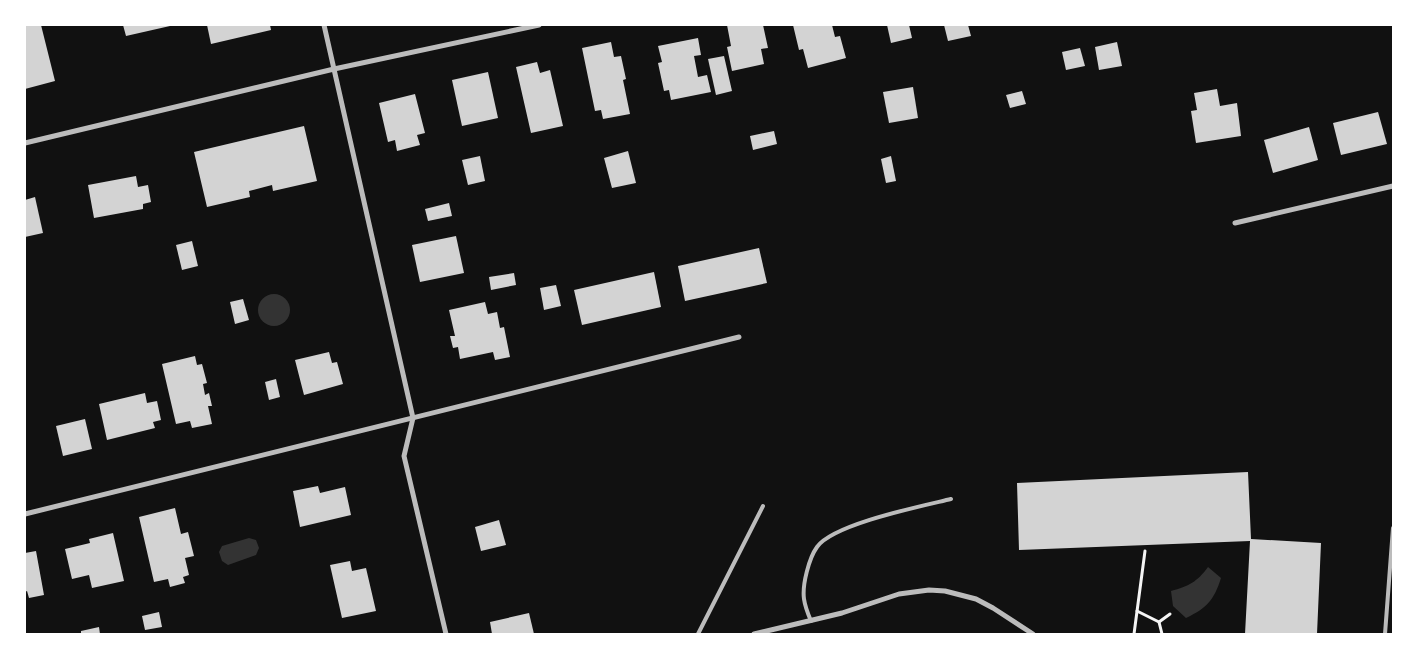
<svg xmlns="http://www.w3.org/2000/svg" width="1418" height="659" font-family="'Fira Sans',sans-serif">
	<rect width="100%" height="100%" fill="#111"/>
	<g fill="#333">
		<circle cx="274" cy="310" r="16"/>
		<polygon points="249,538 256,540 259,548 256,555 228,565 222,561 219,552 222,546"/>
		<path d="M1208,567l13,11c-7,22 -14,30 -35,40l-13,-12 -2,-15c18,-5 26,-9 37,-24z"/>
	</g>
	<g fill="#d3d3d3">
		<polygon points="25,25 41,25 55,81 25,89"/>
		<polygon points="123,25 169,25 170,26 126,36"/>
		<polygon points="207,25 270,25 271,30 211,44"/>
		<polygon points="727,25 763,25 768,48 761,49 764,64 732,71 727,47 731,46"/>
		<polygon points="793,25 832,25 835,37 840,36 846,58 808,68 803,49 799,50"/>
		<polygon points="887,25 909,25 912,38 891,43"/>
		<polygon points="944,25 968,25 971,36 948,41"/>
		<polygon points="698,38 701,55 694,56 698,77 707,75 711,92 671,100 669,90 664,91 658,63 662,62 658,46"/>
		<polygon points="611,42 614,57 621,56 626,79 623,80 630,114 603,119 601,110 595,111 582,48"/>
		<polygon points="1117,42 1122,66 1099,70 1095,47"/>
		<polygon points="1080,48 1085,66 1066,70 1062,52"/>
		<polygon points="724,56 732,91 716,95 708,59"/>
		<polygon points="537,62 540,73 550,70 563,126 531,133 516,67"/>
		<polygon points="488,72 498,118 462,126 452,80"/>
		<polygon points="913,87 918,118 889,123 883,92"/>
		<polygon points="1217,89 1220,106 1237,103 1241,136 1196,143 1191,111 1197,110 1194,93"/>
		<polygon points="1022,91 1026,104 1010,108 1006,95"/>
		<polygon points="415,94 425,133 417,135 420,145 397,151 395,140 388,142 379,103"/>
		<polygon points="1378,112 1387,144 1341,155 1333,123"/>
		<polygon points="304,126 317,181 273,191 272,185 249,191 250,197 207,207 194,152"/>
		<polygon points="1309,127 1318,160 1273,173 1264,140"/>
		<polygon points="774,131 777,144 753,150 750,136"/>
		<polygon points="628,151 636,183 612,188 604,158"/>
		<polygon points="480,156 485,181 468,185 462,160"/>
		<polygon points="891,156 896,181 886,183 881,159"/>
		<polygon points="136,176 138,187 148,185 151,202 143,204 143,209 94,218 88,185"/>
		<polygon points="35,197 43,233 25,237 25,200"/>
		<polygon points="449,203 452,216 428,221 425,209"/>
		<polygon points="456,236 464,273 420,282 412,245"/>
		<polygon points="192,241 198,266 182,270 176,245"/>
		<polygon points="759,248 767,283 685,301 678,266"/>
		<polygon points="654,272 661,307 582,325 574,290"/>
		<polygon points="514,273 516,285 491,290 489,277"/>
		<polygon points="556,285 561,306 544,310 540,288"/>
		<polygon points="243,299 249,320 235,324 230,302"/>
		<polygon points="485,302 488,314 497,312 500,328 504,327 510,357 495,360 493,352 460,359 458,347 453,348 450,336 455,336 449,310"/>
		<polygon points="329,352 332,363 337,362 343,384 304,395 295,360"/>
		<polygon points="195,356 197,365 202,364 207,383 203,384 205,395 209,393 212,406 208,406 212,424 192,428 190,421 176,424 162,364"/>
		<polygon points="276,379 280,397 269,400 265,382"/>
		<polygon points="145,393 147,403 157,401 161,420 153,422 155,428 107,440 99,404"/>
		<polygon points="85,419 92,449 63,456 56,426"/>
		<polygon points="1248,472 1251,539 1321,543 1317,634 1245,634 1250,541 1019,550 1017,483"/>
		<polygon points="318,486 320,493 345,487 351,515 300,527 293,491"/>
		<polygon points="175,508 181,534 188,532 194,556 185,558 189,575 183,577 185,583 170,587 168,579 154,582 139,517"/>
		<polygon points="499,520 506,545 481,551 475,527"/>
		<polygon points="113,533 124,581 92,588 89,575 72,579 65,549 90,543 89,539"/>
		<polygon points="36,551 44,595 29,598 27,591 25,592 25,553"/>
		<polygon points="350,561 352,571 366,568 376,611 342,618 330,565"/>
		<polygon points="159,612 162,627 145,630 142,616"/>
		<polygon points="529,613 534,634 492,634 490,622"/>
		<polygon points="99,627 100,634 81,634 81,631"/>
	</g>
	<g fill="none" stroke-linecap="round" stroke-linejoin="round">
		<g stroke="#f5f5f5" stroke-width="3">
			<polyline points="1137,611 1159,622 1162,634"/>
			<polyline points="1159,622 1170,614"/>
			<polyline points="1134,634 1145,551"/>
		</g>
		<g stroke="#bcbcbc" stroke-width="4">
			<path d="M811,621c-3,-7 -6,-15 -7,-22 -2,-14 5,-41 13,-52 16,-23 105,-41 134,-48"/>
			<polyline points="698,634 763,506"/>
			<polyline points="1385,634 1393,528"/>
		</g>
		<g stroke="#bcbcbc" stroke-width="5">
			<polyline points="324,25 413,418 404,456 446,634"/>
			<polyline points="25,143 334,69 539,25"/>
			<polyline points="1235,223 1393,186"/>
			<polyline points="25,514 739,337"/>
			<polyline points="754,634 842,613 899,594 929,590 945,591 976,599 993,608 1033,634"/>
		</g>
	</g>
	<rect width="1418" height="659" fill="none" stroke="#ffffff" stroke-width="52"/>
</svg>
